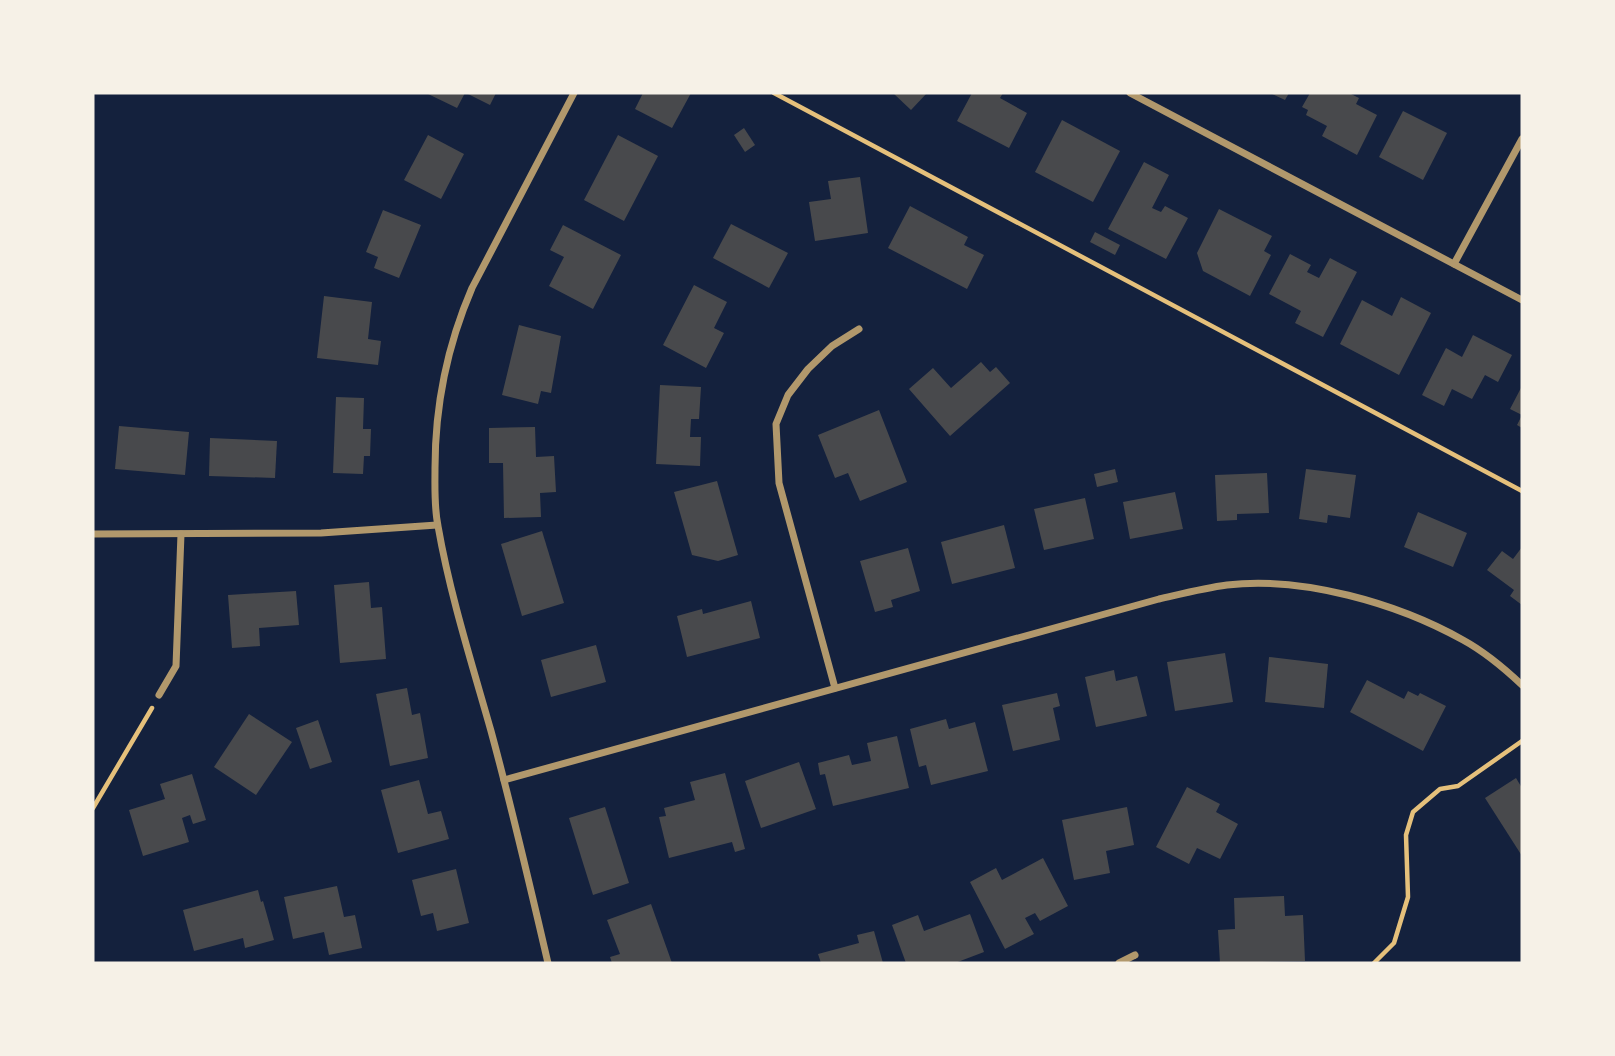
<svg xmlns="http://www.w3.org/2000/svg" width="1615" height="1056" font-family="'Open Sans',sans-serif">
	<rect width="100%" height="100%" fill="#14213d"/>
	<g fill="#48494c">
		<polygon points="426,93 465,93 457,108"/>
		<polygon points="466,93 496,93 490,105"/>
		<polygon points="643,93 691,93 672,128 635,109"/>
		<polygon points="893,93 927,93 911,110"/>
		<polygon points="972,93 1003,93 1000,98 1027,113 1009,148 957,121"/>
		<polygon points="1270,93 1289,93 1285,100"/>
		<polygon points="1310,93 1349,93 1359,98 1356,104 1377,115 1357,155 1322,136 1327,126 1306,115 1308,110 1302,107"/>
		<polygon points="1403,111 1447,133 1423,180 1379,157"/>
		<polygon points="1062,120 1120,151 1093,202 1035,172"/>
		<polygon points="744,128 755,145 745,152 734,135"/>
		<polygon points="428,135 464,154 441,199 404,180"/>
		<polygon points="618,135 658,156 624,221 584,200"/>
		<polygon points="1144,162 1169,175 1152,208 1161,212 1165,206 1188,218 1166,259 1108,229"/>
		<polygon points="860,177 868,233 815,241 809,202 831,199 828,181"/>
		<polygon points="910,206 968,237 964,245 984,255 967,289 888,248"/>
		<polygon points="1219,209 1272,236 1264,251 1271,255 1250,296 1203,271 1197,253"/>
		<polygon points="383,210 421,225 399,278 374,268 378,257 366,252"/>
		<polygon points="731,224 788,253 769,288 713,258"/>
		<polygon points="563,225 621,255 593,309 549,286 564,257 550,250"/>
		<polygon points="1095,232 1120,245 1115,255 1090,242"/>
		<polygon points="1290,254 1311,265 1307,272 1319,278 1330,258 1357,272 1323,337 1295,323 1301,311 1269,294"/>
		<polygon points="694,285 727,302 714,328 724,333 706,368 663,345"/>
		<polygon points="324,296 372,302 368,339 381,341 378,365 317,358"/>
		<polygon points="1401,297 1431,313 1399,375 1340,344 1362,300 1392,316"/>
		<polygon points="519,325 561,336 551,393 541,391 538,404 502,395"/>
		<polygon points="1473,335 1512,355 1498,382 1485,375 1472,399 1452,389 1444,406 1422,395 1446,348 1462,357"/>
		<polygon points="981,362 990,372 996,367 1010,383 950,436 909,389 933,368 951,388"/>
		<polygon points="660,385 701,387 699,419 691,419 690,437 701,437 700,466 656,464"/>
		<polygon points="1522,386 1522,428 1517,425 1522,415 1510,409"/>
		<polygon points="336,397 364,398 363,429 371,429 370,456 364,456 363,474 333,473"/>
		<polygon points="879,410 907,482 860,501 848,473 835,478 818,435"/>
		<polygon points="119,426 189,432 185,475 115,469"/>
		<polygon points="535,427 536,457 554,456 556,492 540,493 541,517 504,518 503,463 489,463 489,428"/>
		<polygon points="210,438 277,441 275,478 209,476"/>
		<polygon points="1115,469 1118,482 1097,487 1094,474"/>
		<polygon points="1306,469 1356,475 1350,518 1328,515 1327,523 1299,519"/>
		<polygon points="1267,473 1269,513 1237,514 1237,520 1217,521 1215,475"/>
		<polygon points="717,481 738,555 718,561 692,555 674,492"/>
		<polygon points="1175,492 1183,529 1130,539 1123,502"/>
		<polygon points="1085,498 1094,539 1044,550 1034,509"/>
		<polygon points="1418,512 1467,533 1453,567 1404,547"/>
		<polygon points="1004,525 1015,568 952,584 941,542"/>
		<polygon points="542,531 564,603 522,616 501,544"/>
		<polygon points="1522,547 1522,605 1510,596 1514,590 1487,570 1502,551 1513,559"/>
		<polygon points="908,548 920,591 891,600 893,607 875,612 860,561"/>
		<polygon points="369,582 371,608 382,607 386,659 340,663 334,585"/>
		<polygon points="296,591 299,625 259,628 260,646 232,648 228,595"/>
		<polygon points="751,601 760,638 687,657 677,616 702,609 703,614"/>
		<polygon points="596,645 606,682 551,697 541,660"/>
		<polygon points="1225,653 1233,702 1175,711 1167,662"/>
		<polygon points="1269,657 1328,664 1324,708 1265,702"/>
		<polygon points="1114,670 1116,681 1137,676 1147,716 1096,727 1085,677"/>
		<polygon points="1367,680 1404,699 1408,691 1418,696 1420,693 1446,706 1423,751 1350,712"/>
		<polygon points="407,688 412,715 420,713 428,758 390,766 376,694"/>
		<polygon points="1057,693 1060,706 1053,708 1060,740 1013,751 1002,705"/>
		<polygon points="249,714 292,742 256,795 214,767"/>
		<polygon points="946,719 949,729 975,722 988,771 931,785 926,765 919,767 910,729"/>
		<polygon points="318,720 332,762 310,769 296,728"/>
		<polygon points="897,736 909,788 833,806 825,774 820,775 818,763 849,755 852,765 871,761 867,743"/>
		<polygon points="799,762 816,809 761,828 745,781"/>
		<polygon points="725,773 745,849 735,852 732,842 669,858 659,817 666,816 664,808 695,800 690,782"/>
		<polygon points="192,774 206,820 193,824 190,815 182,818 189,842 143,856 129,810 165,799 160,784"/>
		<polygon points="1516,778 1522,788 1522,856 1485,798"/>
		<polygon points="419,780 428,814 441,811 449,839 398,853 381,790"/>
		<polygon points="1187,787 1220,804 1216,812 1238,824 1220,859 1197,848 1189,864 1156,847"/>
		<polygon points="605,807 629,883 593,895 569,818"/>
		<polygon points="1127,807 1134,845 1106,851 1110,873 1074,880 1062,820"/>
		<polygon points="1043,858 1068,906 1040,921 1035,913 1025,918 1034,934 1005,949 970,882 996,868 1002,880"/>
		<polygon points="456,869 469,923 437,931 433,913 421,916 412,880"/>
		<polygon points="337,886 344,917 355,915 362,948 329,955 324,932 293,939 284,897"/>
		<polygon points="258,890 261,902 263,901 274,940 245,948 243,938 194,951 183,910"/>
		<polygon points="1284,896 1285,916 1303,915 1305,961 1220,963 1218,930 1235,929 1234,898"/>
		<polygon points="651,904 672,963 612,963 610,957 620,954 607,920"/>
		<polygon points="970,914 984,952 955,963 906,963 892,925 918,915 924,931"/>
		<polygon points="874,931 883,963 821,963 818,954 859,943 857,935"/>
	</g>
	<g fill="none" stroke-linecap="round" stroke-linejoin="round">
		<g stroke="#e5c07b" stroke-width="4.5">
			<polyline points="774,93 1522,491"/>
			<polyline points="93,808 152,708"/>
			<polyline points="1374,963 1394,943 1408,897 1406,835 1413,812 1440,789 1458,786 1522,741"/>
		</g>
		<g stroke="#b1986c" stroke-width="7">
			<polyline points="1130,93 1522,300"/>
			<polyline points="1454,264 1522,139"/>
			<polyline points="93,534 321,533 437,525"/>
			<polyline points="835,688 779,483 776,424 788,395 808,369 832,346 859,329"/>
			<polyline points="159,695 176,666 181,534"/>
			<path d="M504,780l655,-181c22,-5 45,-11 68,-14 75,-9 170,18 236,55 22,12 41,28 59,45"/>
			<path d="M548,963c-18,-77 -36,-155 -57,-232 -19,-67 -41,-136 -53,-205 -4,-19 -3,-39 -3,-58 0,-64 12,-122 37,-180l102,-195"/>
			<polyline points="1119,963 1135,955"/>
		</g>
	</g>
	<rect width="1615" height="1056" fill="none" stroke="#f6f1e7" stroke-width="189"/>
</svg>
